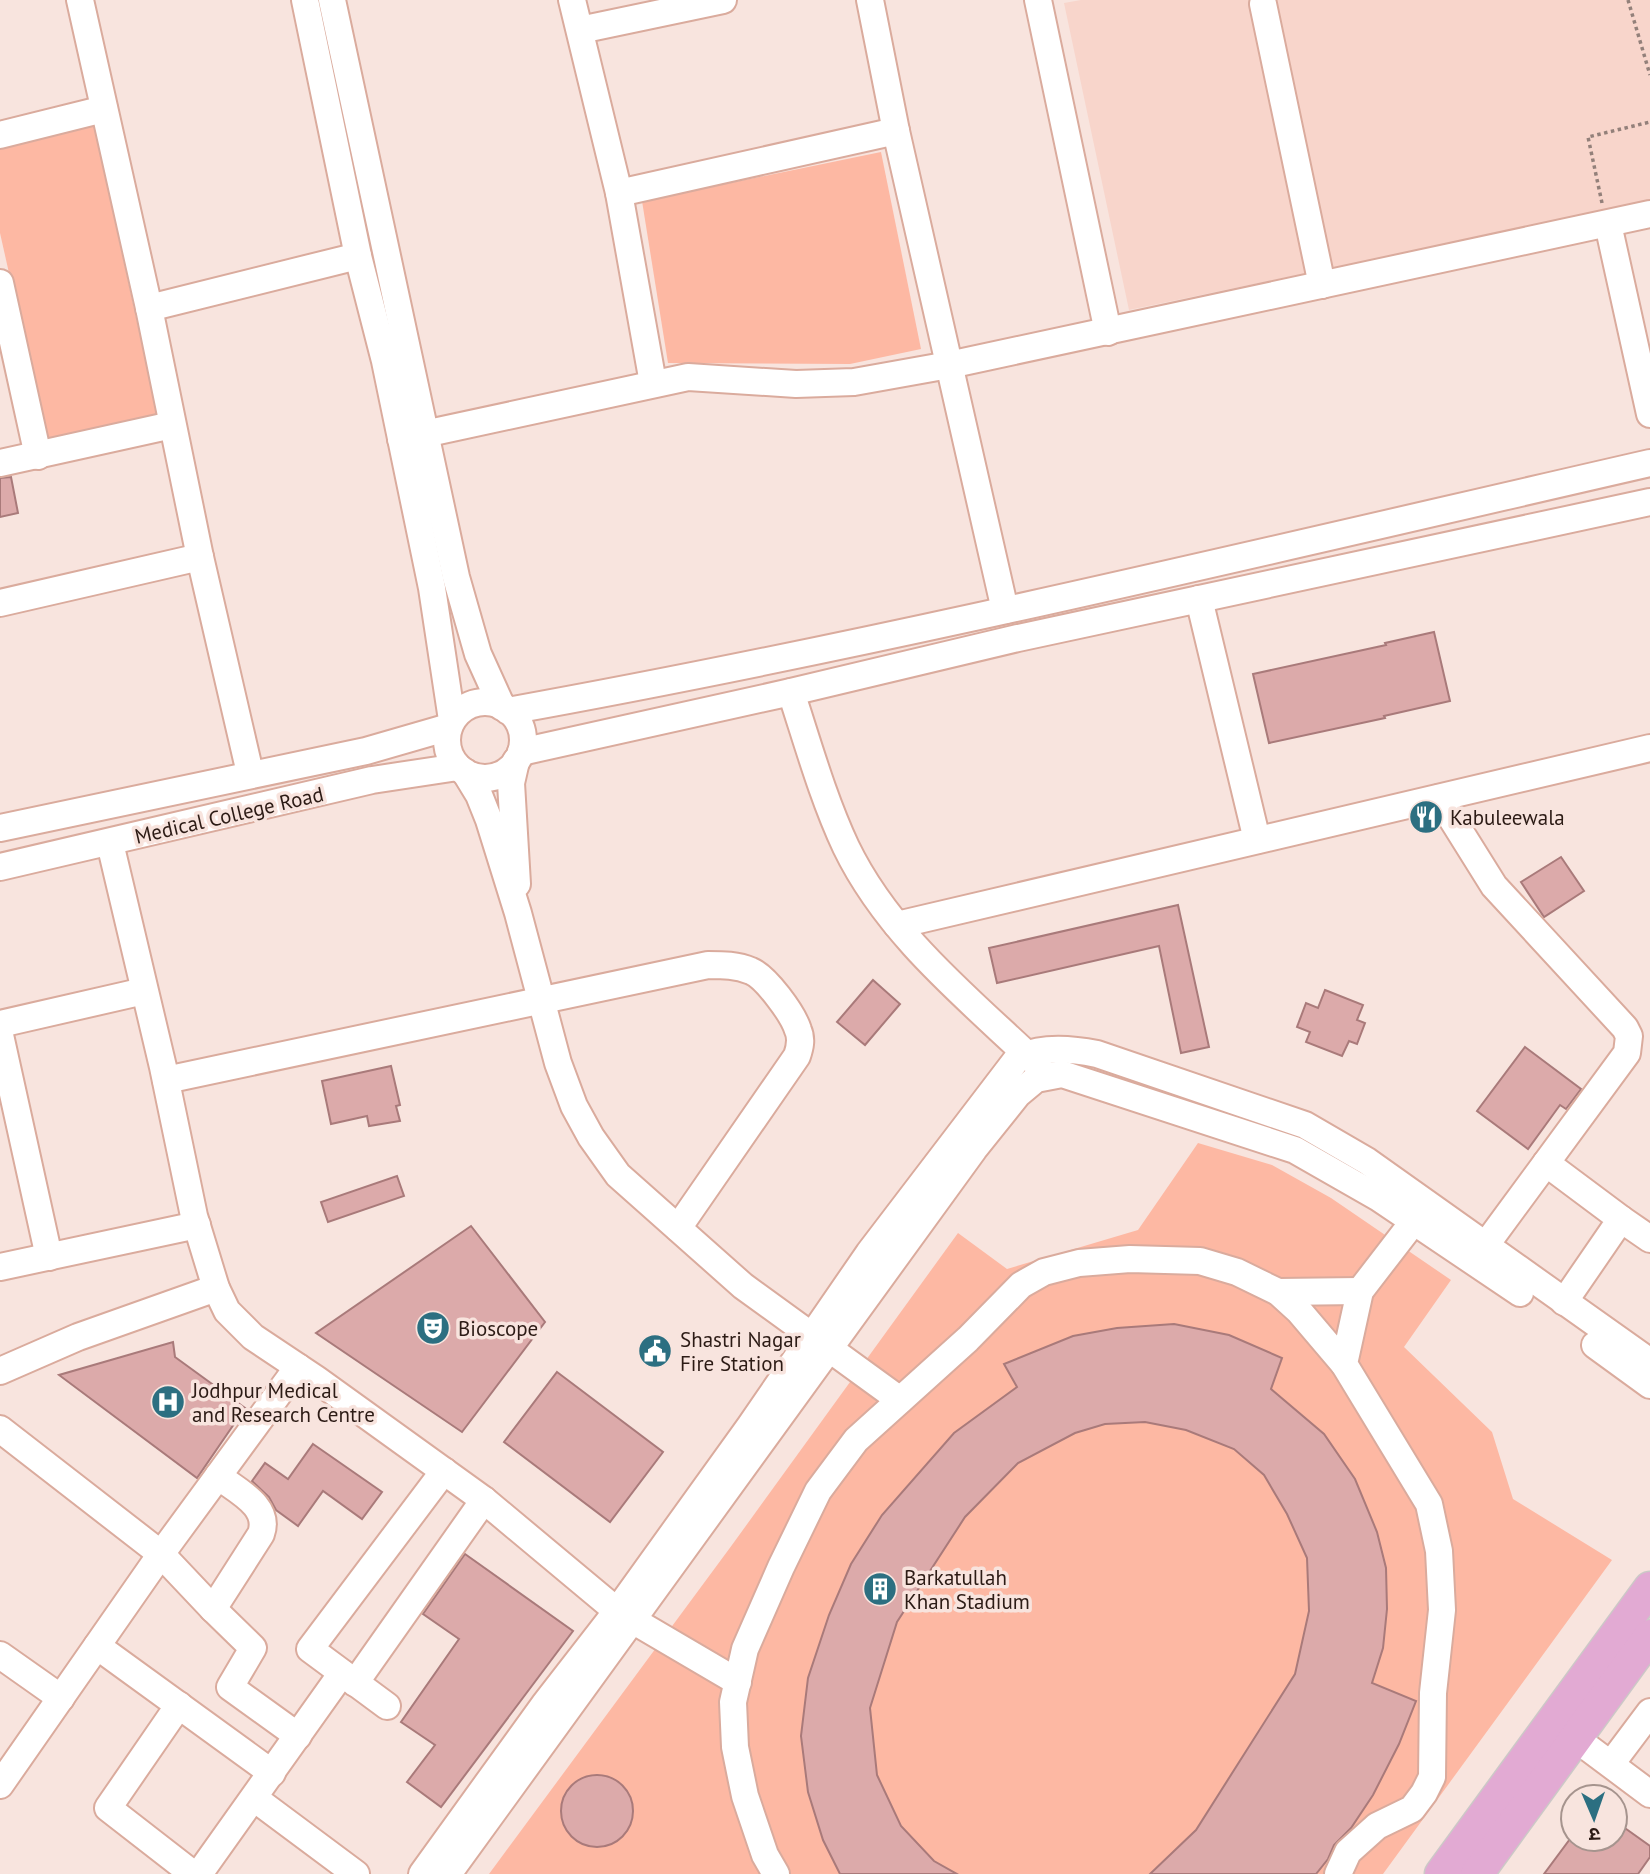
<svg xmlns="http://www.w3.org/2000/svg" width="1650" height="1874" font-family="'PT Sans','Noto Sans Devanagari',sans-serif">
	<rect width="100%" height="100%" fill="#f8e4de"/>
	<polygon fill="#f8d5cb" points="1081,0 1650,0 1650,202 1129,310 1064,3"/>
	<g fill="#fdb8a3">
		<polygon points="93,122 158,417 47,442 0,233 0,145"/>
		<polygon points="881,152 921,349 850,364 668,363 642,201"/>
		<polygon points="1198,1143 1272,1165 1331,1198 1451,1280 1404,1347 1492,1432 1513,1499 1612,1560 1383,1874 489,1874 732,1545 958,1233 1007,1269 1138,1230"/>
	</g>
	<g fill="#dcaaaa" stroke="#a97a7a" stroke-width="2">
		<polygon points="11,477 18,513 0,517 0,478"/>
		<polygon points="1434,632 1450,701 1384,716 1385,718 1269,743 1253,674 1386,645 1385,643"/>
		<polygon points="1561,857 1584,891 1544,917 1521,882"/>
		<polygon points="1178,905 1209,1047 1181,1053 1159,946 997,983 989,948"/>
		<polygon points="873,980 900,1004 865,1045 837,1022"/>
		<polygon points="1325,990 1363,1005 1357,1020 1365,1023 1357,1044 1349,1041 1342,1056 1306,1042 1310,1032 1297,1027 1306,1003 1318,1008"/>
		<polygon points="1525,1047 1581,1089 1566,1109 1560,1105 1528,1149 1477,1111"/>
		<polygon points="391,1066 400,1105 396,1106 400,1121 369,1126 367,1116 331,1124 322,1081"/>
		<polygon points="397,1176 404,1196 328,1222 321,1202"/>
		<polygon points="471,1226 545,1322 462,1432 316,1333"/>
		<polygon points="1174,1324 1229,1335 1282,1358 1271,1389 1324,1434 1355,1479 1377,1532 1386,1568 1387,1609 1383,1648 1372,1683 1416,1701 1399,1744 1373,1795 1351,1828 1334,1845 1328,1859 1316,1874 1150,1874 1196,1830 1295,1674 1309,1611 1307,1558 1287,1514 1264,1475 1234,1449 1186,1430 1145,1422 1105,1424 1075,1433 1018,1463 965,1517 897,1622 870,1708 877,1775 901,1826 934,1861 957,1874 840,1874 823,1840 808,1792 801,1736 808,1678 829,1615 851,1564 882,1515 954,1433 1017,1387 1004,1364 1073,1336 1117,1328"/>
		<polygon points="173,1342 175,1357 245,1408 197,1478 59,1375"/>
		<polygon points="557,1372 663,1452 610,1522 504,1442"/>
		<polygon points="313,1444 382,1492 362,1519 323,1491 298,1526 276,1510 269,1497 252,1481 265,1463 288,1479"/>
		<polygon points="465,1554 573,1631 441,1807 407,1782 435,1745 401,1722 459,1639 423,1614"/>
		<circle cx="597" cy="1811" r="36"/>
		<polygon points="1615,1821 1650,1846 1650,1857 1638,1874 1544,1874 1570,1839 1615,1839"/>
	</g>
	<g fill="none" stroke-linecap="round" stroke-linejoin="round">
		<g stroke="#daab9d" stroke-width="30">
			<g id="minor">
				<polyline points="80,0 149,308 200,557 250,773"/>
				<polyline points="305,0 358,256 385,361 432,588 452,720"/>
				<polyline points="332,0 456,577 478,654 502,707"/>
				<polyline points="572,0 619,193 653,383"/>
				<polyline points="870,0 896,131 1005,610"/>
				<polyline points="1038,0 1108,332"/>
				<polyline points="1263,4 1322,285"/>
				<polyline points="580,30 723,0"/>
				<polyline points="0,135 104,109"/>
				<polyline points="619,193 896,131"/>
				<polyline points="1608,224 1650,414"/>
				<polyline points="0,283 38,456"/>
				<polyline points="149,308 358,256"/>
				<polyline points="401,439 688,377 796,384 854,382 949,365 1650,214"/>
				<polyline points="0,463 172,425"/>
				<polyline points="1199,599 1257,840"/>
				<polyline points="0,603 200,557"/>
				<path d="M791,692c17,52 32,106 55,155 43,89 123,152 192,218"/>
				<circle cx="485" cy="740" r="38"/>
				<path d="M508,711c383,-69 762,-161 1142,-248"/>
				<polyline points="521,752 791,692 1018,638 1650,502"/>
				<polyline points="516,761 511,783 517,884"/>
				<polyline points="465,772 479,795 489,820 518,913 558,1063 574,1106 591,1137 618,1175 743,1286 900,1400"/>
				<polyline points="1439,798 1494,886 1625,1028 1629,1036 1627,1053 1485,1246"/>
				<polyline points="0,828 366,751 449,727"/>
				<polyline points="110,843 163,1067 194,1216 216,1288 227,1311 253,1337 316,1379 484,1500 617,1611 738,1682"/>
				<polyline points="0,867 372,780 458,767"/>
				<polyline points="897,925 1650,748"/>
				<polyline points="0,1024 144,991"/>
				<polyline points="0,1035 49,1257"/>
				<path d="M166,1080l542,-115c15,0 29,0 43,6 15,6 42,43 47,59 4,9 2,17 -1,26l-119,172"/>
				<polyline points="1546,1163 1621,1219 1564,1302"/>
				<polyline points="1621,1219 1650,1239"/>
				<polyline points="0,1267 197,1225"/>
				<polyline points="1278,1292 1360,1291"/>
				<polyline points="1595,1345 1650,1385"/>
				<polyline points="0,1371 78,1337 216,1288"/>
				<path d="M0,1429l161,125 52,55 48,-75c10,-28 -24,-43 -43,-58"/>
				<polyline points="213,1609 253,1648 230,1687 298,1736"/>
				<polyline points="97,1646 272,1773"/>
				<polyline points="0,1655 61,1698"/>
				<polyline points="355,1683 484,1500"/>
				<polyline points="179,1705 108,1808 193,1874"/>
				<polyline points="387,1706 310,1649 444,1471"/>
				<polyline points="1575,1738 1650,1794"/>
				<polyline points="1611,1764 1650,1712"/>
				<polyline points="0,1785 161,1554 298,1367"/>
				<polyline points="254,1798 356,1874"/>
				<polyline points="199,1874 342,1673"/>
				<path d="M422,1874l122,-169 73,-94 133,-185 119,-173 148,-194c22,-13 55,-10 80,-5l208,71 62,36 283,201"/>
				<polyline points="448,1874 974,1149 1018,1094 1036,1079 1062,1074 1295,1150 1379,1198 1520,1293"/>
				<polyline points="776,1874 765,1855 745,1796 735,1747 733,1702 745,1649 781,1567 818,1491 856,1440 968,1339 1021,1285 1044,1272 1079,1263 1130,1259 1200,1261 1237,1272 1278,1292 1299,1311 1344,1364"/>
				<polyline points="1338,1874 1348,1852 1377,1826 1412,1809 1424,1793 1432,1777 1433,1693 1442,1610 1439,1551 1429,1504 1344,1364 1360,1291 1414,1221"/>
			</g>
		</g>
		<g stroke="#ccc8c7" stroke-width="35">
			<g id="major">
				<polyline points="1441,1874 1650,1588"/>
				<polyline points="1477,1874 1650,1636"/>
			</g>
		</g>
		<g stroke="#93807a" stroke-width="3.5" stroke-dasharray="3.5 3.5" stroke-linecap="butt">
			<polyline points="1628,0 1650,75"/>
			<polyline points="1602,203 1588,137 1650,122"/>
		</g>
		<use href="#minor" stroke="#fff" stroke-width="26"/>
		<use href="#major" stroke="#e2aad3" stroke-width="32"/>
	</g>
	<defs>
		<g id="restaurant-disc" transform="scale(1.75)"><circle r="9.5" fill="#2c6f81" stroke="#f8e4de"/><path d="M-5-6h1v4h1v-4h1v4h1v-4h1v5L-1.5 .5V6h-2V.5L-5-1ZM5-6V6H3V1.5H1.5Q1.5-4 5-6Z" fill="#fff"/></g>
		<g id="theatre-disc" transform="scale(1.75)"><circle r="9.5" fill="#2c6f81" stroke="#f8e4de"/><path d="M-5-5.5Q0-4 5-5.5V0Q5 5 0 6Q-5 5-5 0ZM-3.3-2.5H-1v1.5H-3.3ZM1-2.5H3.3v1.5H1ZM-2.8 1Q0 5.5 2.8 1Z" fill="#fff"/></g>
		<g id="civic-disc" transform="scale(1.75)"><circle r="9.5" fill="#2c6f81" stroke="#f8e4de"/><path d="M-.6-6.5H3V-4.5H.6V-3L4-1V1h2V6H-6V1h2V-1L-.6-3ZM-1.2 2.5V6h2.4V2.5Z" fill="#fff"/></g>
		<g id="hospital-disc" transform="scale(1.75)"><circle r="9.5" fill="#2c6f81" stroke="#f8e4de"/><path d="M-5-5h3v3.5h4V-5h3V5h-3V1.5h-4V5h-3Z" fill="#fff"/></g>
		<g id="building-disc" transform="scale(1.75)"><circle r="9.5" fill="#2c6f81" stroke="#f8e4de"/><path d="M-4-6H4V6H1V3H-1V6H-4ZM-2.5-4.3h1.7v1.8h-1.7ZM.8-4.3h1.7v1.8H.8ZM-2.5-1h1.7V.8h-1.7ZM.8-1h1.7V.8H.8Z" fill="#fff"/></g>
	</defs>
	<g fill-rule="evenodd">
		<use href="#restaurant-disc" x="1426" y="817"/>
		<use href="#theatre-disc" x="433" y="1328"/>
		<use href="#civic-disc" x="655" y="1351"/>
		<use href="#hospital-disc" x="168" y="1402"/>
		<use href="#building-disc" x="880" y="1589"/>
	</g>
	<g text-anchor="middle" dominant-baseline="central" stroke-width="7" stroke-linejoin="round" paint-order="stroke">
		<g font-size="21" fill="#2c1b15" stroke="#f8e4de">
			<text transform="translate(229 815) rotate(-13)">Medical College Road</text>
		</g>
		<g font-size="21" fill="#2c1b15" stroke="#f8e4de" text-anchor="start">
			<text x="1450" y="817">Kabuleewala</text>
			<text x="458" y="1328">Bioscope</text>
			<text x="680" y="1339">Shastri Nagar<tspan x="680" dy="24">Fire Station</tspan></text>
			<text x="192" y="1390">Jodhpur Medical<tspan x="192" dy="24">and Research Centre</tspan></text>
			<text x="904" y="1577">Barkatullah<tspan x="904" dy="24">Khan Stadium</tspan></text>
		</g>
	</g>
	<g transform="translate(1594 1818) rotate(178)"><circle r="33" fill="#f8e4de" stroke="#a6948e" stroke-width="2"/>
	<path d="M0-5L12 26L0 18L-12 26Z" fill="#2c6f81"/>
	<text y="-10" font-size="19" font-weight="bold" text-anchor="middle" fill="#2c1b15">उ</text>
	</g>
</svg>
